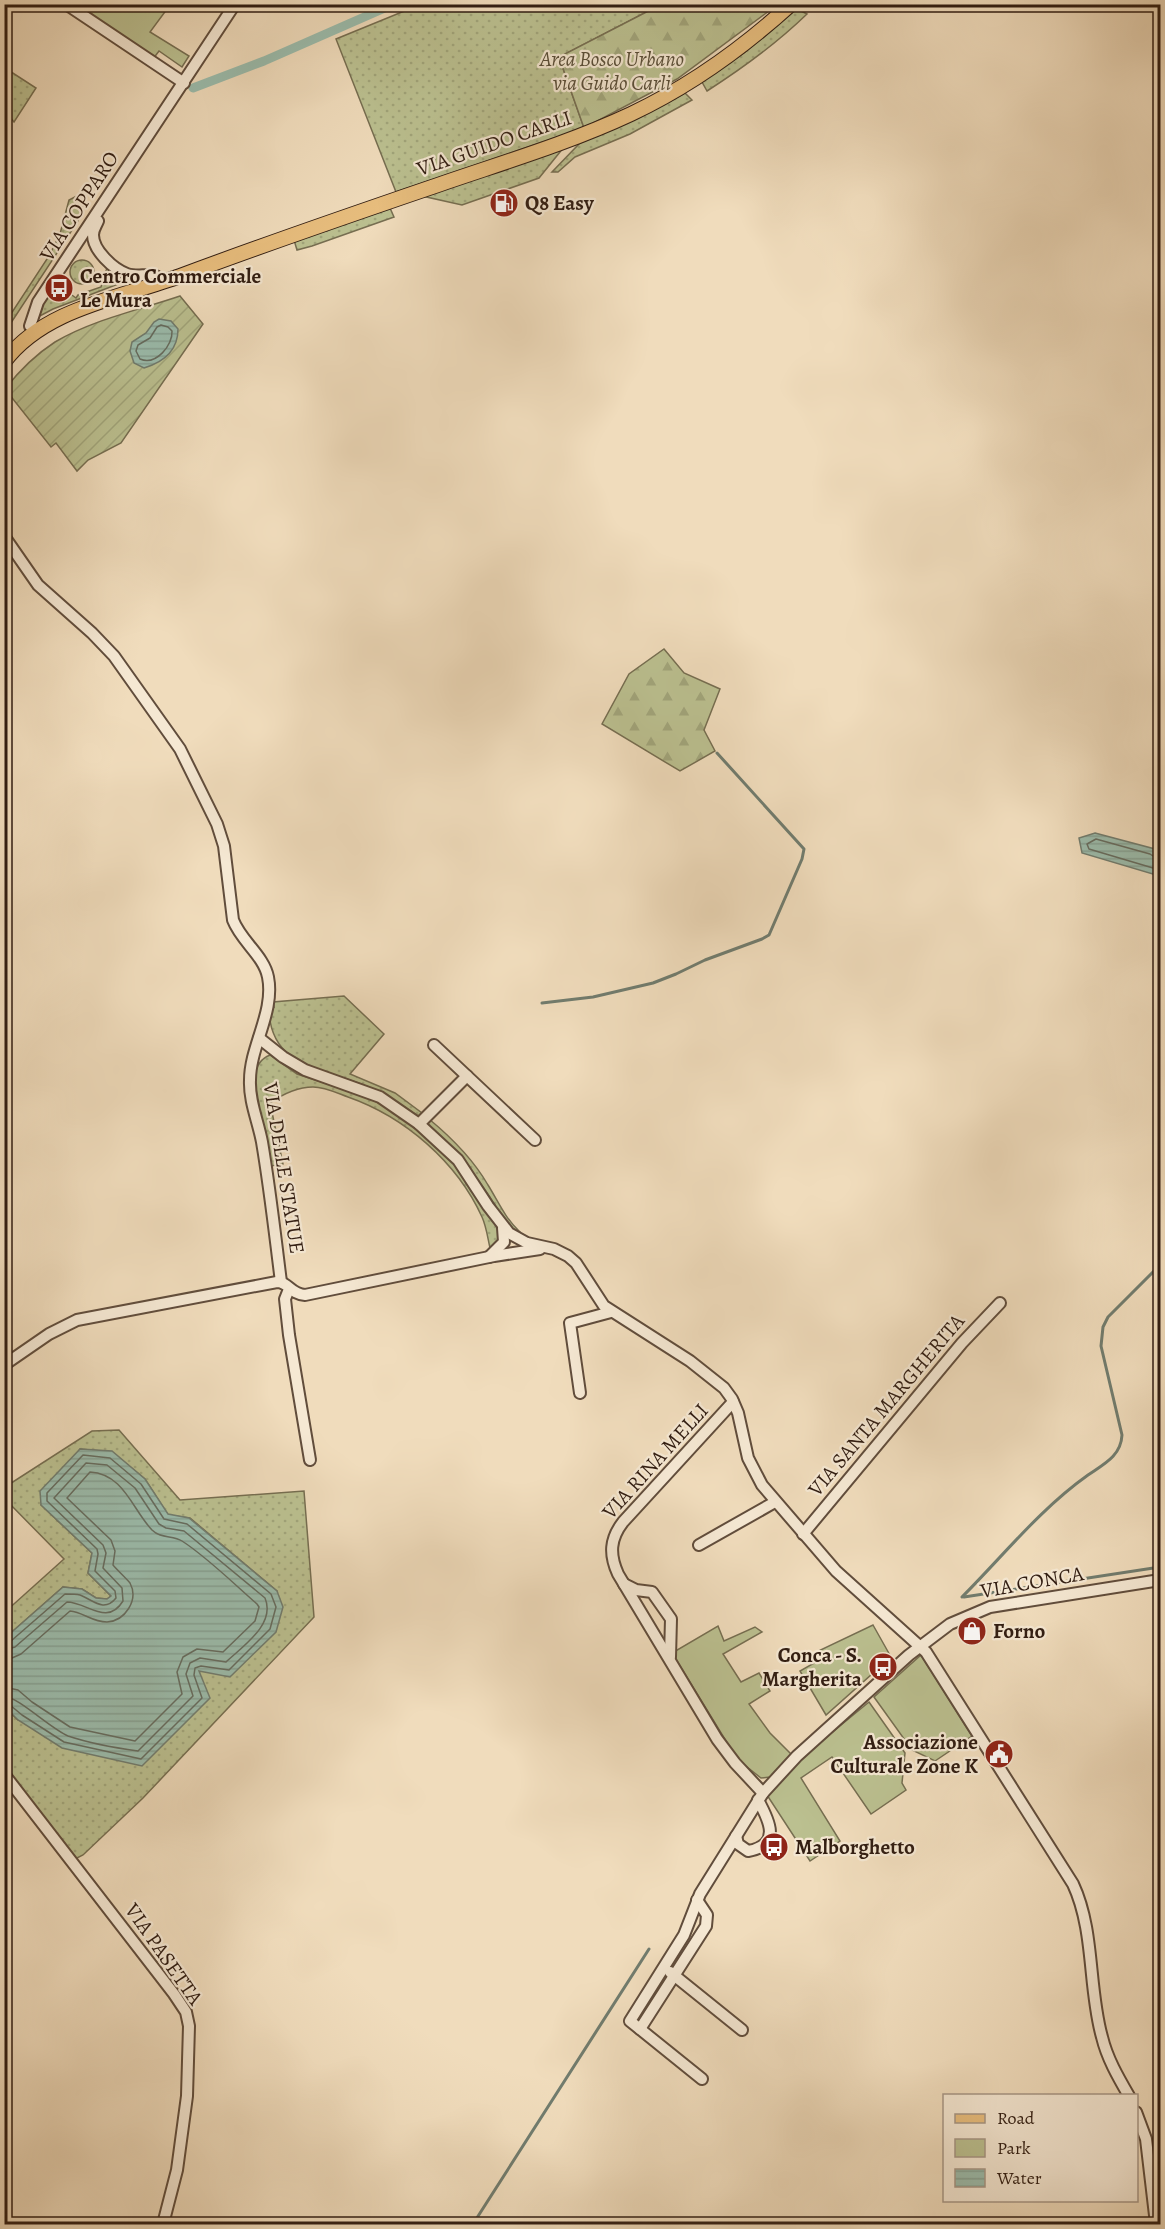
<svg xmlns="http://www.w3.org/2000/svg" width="1165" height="2229" font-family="Alegreya,serif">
	<defs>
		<pattern id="grass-dots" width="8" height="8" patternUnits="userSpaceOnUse" patternTransform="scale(1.5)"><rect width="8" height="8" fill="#bbc090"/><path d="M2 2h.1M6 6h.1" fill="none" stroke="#a1a57b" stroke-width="1.8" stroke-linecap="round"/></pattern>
		<pattern id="forest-firs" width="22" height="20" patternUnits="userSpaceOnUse" patternTransform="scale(1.5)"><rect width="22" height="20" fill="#bbc090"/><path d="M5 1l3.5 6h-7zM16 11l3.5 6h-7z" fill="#a1a57b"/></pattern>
		<pattern id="garden-furrows" width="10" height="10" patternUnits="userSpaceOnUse" patternTransform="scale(1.5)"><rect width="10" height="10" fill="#bbc090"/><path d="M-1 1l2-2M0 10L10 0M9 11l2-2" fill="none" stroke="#a1a57b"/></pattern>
		<pattern id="water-rules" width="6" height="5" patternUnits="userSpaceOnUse" patternTransform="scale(1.5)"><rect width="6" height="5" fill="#9bbcac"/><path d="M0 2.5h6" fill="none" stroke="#86a193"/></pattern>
	</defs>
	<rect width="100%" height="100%" fill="#f0dcbc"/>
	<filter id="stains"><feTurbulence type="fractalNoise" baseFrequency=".00333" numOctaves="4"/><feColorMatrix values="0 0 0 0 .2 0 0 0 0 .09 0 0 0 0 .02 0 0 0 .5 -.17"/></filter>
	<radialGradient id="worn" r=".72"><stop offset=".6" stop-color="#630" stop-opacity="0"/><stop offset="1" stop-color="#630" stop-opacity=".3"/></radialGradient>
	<g fill="url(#grass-dots)" stroke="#766e51" stroke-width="1.5">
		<polygon points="419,5 660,5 559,57 584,128 396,192 336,39"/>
		<path d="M797,9l10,5c-31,30 -64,54 -100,77l-5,-9 42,-29z"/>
		<polygon points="5,68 36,88 14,122 5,111"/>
		<polygon points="685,93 692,100 630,134 575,157 558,172 552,172 580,143 638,118"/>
		<polygon points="564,147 539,178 462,205 422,196"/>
		<polygon points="77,196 84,202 78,221 5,332 5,323 49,256 60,234 69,200"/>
		<polygon points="390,208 394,217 312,246 297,250 294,240"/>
		<circle cx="82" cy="272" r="12"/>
		<polygon points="107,268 116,274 134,278 53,309 36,318 36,314 51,290 54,292 57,288 67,296 69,293 76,298 78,295 101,287"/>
		<path d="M344,996l40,38 -34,40 45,19 27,20 -4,3c-17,-11 -33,-22 -52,-30 -44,-18 -98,-19 -97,-80l5,1 -1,-5z"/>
		<path d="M270,1055l27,19 71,23 32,18 50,42 49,73 2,12 -10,10c-3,-11 -4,-24 -9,-35 -25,-55 -77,-100 -134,-120 -11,-4 -23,-10 -35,-10 -16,0 -30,7 -43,16l13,61 -12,2c-2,-11 -4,-22 -6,-33 -6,-22 -23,-67 5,-78z"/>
		<path d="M429,1119c23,19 44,40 59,66 10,16 17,33 31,46 -11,-2 -19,-16 -24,-26 -21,-34 -40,-55 -69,-82z"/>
		<polygon points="119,1430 180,1500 304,1491 314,1617 143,1798 83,1855 75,1859 5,1766 4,1707 18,1720 198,1671 277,1591 190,1518 168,1515 145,1479 112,1452 80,1449 41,1505 92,1553 88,1573 111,1596 107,1599 96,1598 82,1589 63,1587 5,1638 5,1612 64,1559 5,1499 5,1487 92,1431"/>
	</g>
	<g fill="url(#forest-firs)" stroke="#766e51" stroke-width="1.5">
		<polygon points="660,5 777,5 677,79 584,128 559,57"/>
		<polygon points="664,649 684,673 720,689 704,730 715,751 680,771 602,724 629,674"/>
	</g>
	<g fill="#bbc090" stroke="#766e51" stroke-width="1.5">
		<polygon points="71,5 170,5 150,32 189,56 182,67 159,51 153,59"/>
		<polygon points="873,1625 891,1657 826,1715 800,1671 816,1662 812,1654"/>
		<polygon points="718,1626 724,1641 755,1627 762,1632 723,1654 741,1682 759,1673 770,1691 749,1704 770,1733 792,1755 770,1777 761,1778 737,1759 672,1653"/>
		<polygon points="921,1655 972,1736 935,1761 912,1750 874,1697"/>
		<polygon points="869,1702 905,1753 902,1783 906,1790 871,1814 832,1757 801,1778 840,1841 810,1861 767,1795 807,1753"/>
	</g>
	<path fill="url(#garden-furrows)" stroke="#766e51" stroke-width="1.5" d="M180,296l23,28 -82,119 -33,17 -11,11 -21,-28 -5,4 -46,-58c14,-18 30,-34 50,-47 37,-22 84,-32 125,-46z"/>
	<g fill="url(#water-rules)" stroke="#717c6e" stroke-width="1.5">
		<path d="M159,319l12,2 7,8c0,22 -14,33 -34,39l-10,-5 -4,-12 2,-9 14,-9 8,-11z"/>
		<polygon points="1095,833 1155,849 1160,855 1160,871 1156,875 1082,853 1079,838"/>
		<polygon points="80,1449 112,1451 145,1479 168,1514 189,1518 277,1591 283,1607 276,1632 230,1677 199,1671 210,1698 142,1766 62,1748 18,1720 5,1707 5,1638 63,1587 82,1589 96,1598 107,1599 111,1596 88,1573 92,1553 41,1505 40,1491"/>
	</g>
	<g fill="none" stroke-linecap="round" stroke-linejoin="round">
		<g stroke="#666c5f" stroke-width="1.5">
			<path d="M161,325l7,2 4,4c1,14 -16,35 -32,28l-4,-8 2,-6 12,-7 7,-11z"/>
			<polyline points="1160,859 1156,858 1150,854 1096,839 1087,844 1089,849 1153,868 1160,867"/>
			<path d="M4,1642l7,-1 54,-47c5,0 11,0 15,1 13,5 24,18 36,3l-1,-7 -20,-20 3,-17 -1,-5 -50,-48v-8l36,-38 27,3 31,26 23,35 23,5 84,70 5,13 -6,22 -41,41 -28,-4 -6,2 -1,7 8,23 -61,61 -77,-17 -42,-27 -12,-10 -6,-1"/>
			<path d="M4,1650l11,-3 52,-45c20,0 40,25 56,-1l-1,-13 -19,-20 3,-15 -3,-8 -49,-47 32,-35 21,2 28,23 24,36 7,4 18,3 81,67c11,26 -22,48 -39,64l-26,-4 -10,5 -4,11 7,22 -55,55c-22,-3 -49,-8 -70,-15 -17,-7 -50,-39 -64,-40"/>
			<path d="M4,1659l8,-1 9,-4 49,-43c13,1 22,11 37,11 18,-1 32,-22 23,-39 -5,-6 -12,-12 -17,-18l2,-14 -4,-11 -44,-42 23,-26c34,2 42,37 62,58 9,9 21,5 30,11 25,16 52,43 75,63l2,3 -4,14 -32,31 -26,-3 -14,8 -6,15 5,22 -47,47 -65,-14 -38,-25 -14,-12 -14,-3"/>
		</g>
		<g stroke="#717c6e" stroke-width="3">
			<polyline points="542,1003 593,997 653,983 676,974 705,960 762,939 769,935 802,859 804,849 717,753"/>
			<path d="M962,1597c41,-41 78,-88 126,-122 16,-11 33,-19 34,-40l-21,-89 2,-19 5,-10 52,-52"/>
			<polyline points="964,1597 1160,1567"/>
			<polyline points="473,2224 649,1949"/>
		</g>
		<polyline stroke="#9bbcac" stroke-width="9" points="193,88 264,61 394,4"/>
		<g stroke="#614d3c" stroke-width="14">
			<g id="minor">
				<polyline points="66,4 184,83"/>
				<path d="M98,221c-2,5 -5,8 -5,14 0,15 20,34 34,39 9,3 19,0 29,2"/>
				<polyline points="30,326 38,302 235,4"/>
				<path d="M4,536l34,49 54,48 22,23 66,93 37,75 7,22 9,74c8,21 31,36 35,57 7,35 -18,69 -18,103 -1,21 8,41 12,62 8,47 13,93 19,140"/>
				<path d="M259,1038l24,19 22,13 75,27 39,27 39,36 30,46 21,27 18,10 27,6 14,7 8,7 28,43 86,55 34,27 8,11 6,14 10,45 14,27 74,86 90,81 147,232c22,47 15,104 29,153 5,21 16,40 27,59"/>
				<polyline points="434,1045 535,1140"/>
				<polyline points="419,1124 467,1076"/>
				<polyline points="489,1257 504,1242 503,1228"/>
				<polyline points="289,1289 285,1299 289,1335 310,1460"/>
				<path d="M4,1365l45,-31 28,-14 200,-38c12,0 13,12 28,13l189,-39 46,-7"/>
				<polyline points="580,1393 570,1323 611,1312"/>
				<path d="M733,1402l-110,120c-13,17 -14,32 -5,52l99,165 18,24 28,30"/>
				<polyline points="803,1534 962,1343 1000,1303"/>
				<polyline points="699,1545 775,1502"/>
				<polyline points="624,1584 636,1590 652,1592 671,1619 670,1657"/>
				<polyline points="4,1774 174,1994 186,2012 189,2026 187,2096 177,2170 163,2224"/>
				<path d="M736,1836l2,8 10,7c34,-6 21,-31 10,-51"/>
				<polyline points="670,1972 742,2030"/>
				<polyline points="640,2029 706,1926 707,1915 697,1900"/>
				<polyline points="702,2079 630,2021 684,1935 700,1894 763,1793 797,1756 909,1655 950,1624 990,1607 1160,1580"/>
				<polyline points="1136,2112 1146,2139 1156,2224"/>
			</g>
		</g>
		<g stroke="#311d12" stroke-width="16">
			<path id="major" d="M4,362c40,-54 117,-64 176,-86 83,-31 167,-60 252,-89 66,-23 135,-43 199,-73 59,-28 112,-66 160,-110"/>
		</g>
		<use href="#minor" stroke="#f5e8d3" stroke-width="10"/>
		<use href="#major" stroke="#e8be7e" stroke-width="14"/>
	</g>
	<defs>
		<g id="fuel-disc" transform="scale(1.5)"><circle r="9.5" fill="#8f2418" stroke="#f5e8d3"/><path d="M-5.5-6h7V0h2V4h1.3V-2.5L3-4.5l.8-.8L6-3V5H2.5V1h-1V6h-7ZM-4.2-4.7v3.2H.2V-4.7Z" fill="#fff"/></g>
		<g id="bus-disc" transform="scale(1.5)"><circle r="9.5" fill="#8f2418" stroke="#f5e8d3"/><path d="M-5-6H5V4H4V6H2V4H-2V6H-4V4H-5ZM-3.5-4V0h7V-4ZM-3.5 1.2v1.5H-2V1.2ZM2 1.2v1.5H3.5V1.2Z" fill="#fff"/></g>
		<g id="shop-disc" transform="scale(1.5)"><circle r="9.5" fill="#8f2418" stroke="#f5e8d3"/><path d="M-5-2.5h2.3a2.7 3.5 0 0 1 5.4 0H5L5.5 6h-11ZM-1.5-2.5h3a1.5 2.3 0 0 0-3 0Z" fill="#fff"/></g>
		<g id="civic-disc" transform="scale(1.5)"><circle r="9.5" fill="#8f2418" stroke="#f5e8d3"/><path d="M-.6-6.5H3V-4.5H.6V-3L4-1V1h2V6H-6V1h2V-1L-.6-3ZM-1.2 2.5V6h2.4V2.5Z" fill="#fff"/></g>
	</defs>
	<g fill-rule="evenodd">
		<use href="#fuel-disc" x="504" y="203"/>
		<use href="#bus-disc" x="59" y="288"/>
		<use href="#shop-disc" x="972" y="1631"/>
		<use href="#bus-disc" x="883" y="1667"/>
		<use href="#civic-disc" x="999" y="1754"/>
		<use href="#bus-disc" x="774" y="1847"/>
	</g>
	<g text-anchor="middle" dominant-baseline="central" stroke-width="4.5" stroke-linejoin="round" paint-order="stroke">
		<g font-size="21" font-style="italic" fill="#5a4e38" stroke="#f5e8d3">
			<text x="612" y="59">Area Bosco Urbano<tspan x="612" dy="24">via Guido Carli</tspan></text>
		</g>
		<g font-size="21" fill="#311d12" stroke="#f5e8d3">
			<text transform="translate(494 143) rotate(-19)">VIA GUIDO CARLI</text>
			<text transform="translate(79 206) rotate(-57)">VIA COPPARO</text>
			<text transform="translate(284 1168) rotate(81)">VIA DELLE STATUE</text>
			<text transform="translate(886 1405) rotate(-50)">VIA SANTA MARGHERITA</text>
			<text transform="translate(655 1461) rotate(-48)">VIA RINA MELLI</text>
			<text transform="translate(1032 1582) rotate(-10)">VIA CONCA</text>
			<text transform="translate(164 1954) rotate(55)">VIA PASETTA</text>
		</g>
		<g font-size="21" font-weight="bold" fill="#311d12" stroke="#f5e8d3" text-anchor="start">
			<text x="525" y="203">Q8 Easy</text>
			<text x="80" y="276">Centro Commerciale<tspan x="80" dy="24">Le Mura</tspan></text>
			<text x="993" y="1631">Forno</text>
			<text x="862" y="1655" text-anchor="end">Conca - S.<tspan x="862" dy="24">Margherita</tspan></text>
			<text x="978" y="1742" text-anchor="end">Associazione<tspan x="978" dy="24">Culturale Zone K</tspan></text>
			<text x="795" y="1847">Malborghetto</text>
		</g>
	</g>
	<rect width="1165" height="2229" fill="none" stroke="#f0dcbc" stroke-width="24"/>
	<rect x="6" y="6" width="1153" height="2217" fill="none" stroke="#311d12" stroke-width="3"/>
	<rect x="12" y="12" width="1141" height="2205" fill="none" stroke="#311d12" stroke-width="1.5"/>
	<rect x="943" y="2094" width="195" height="108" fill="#f5e8d3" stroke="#a79786" stroke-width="1.5"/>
	<rect x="955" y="2114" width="30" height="9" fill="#e8be7e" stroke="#a79786" stroke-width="1.5"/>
	<text x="997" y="2124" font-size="18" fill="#311d12">Road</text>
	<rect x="955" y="2139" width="30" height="18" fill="#bbc090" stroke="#a79786" stroke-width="1.5"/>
	<text x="997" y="2154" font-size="18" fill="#311d12">Park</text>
	<rect x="955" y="2169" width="30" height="18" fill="url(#water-rules)" stroke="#a79786" stroke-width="1.5"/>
	<text x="997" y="2184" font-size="18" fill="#311d12">Water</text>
	<rect width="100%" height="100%" filter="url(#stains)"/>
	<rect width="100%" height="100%" fill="url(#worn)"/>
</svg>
